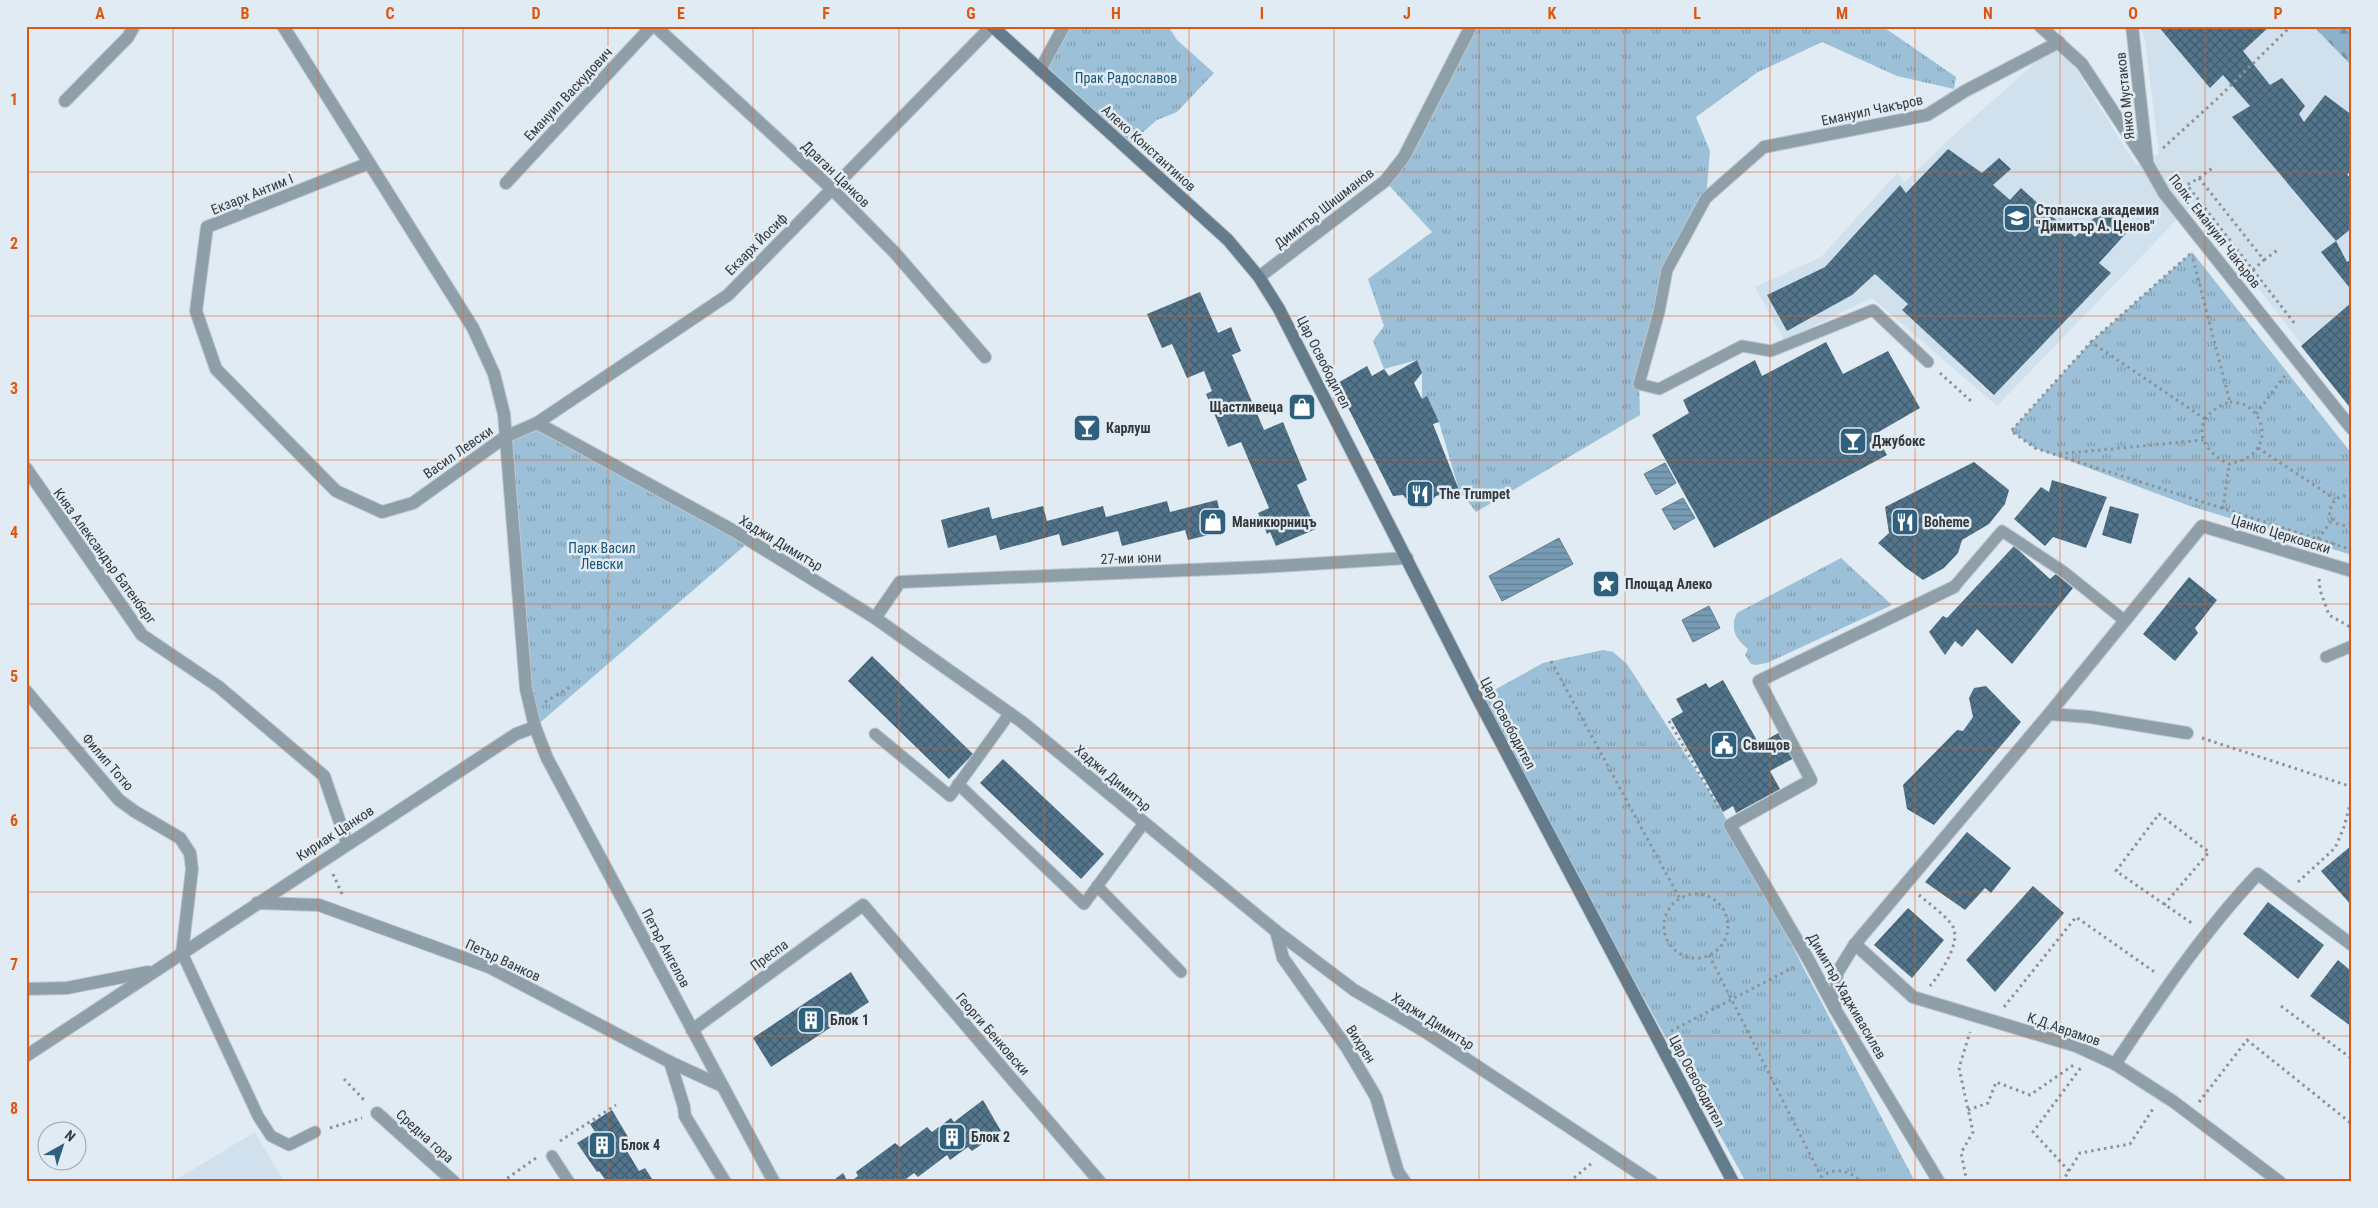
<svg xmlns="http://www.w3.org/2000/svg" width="2378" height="1208" font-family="'Roboto Condensed',sans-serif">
	<defs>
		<pattern id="grass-tufts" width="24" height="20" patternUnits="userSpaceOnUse" patternTransform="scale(1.25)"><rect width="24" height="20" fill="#9cc0d7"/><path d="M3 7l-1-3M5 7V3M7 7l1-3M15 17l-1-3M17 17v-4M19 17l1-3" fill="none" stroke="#809db0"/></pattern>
		<pattern id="forest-firs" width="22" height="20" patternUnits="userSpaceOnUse" patternTransform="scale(1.25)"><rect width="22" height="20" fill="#8eb2cb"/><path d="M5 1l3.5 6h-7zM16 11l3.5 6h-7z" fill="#7592a6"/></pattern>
		<pattern id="water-rules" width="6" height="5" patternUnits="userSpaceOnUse" patternTransform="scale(1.25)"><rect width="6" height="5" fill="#779bb3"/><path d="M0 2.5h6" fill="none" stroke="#627f93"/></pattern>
		<pattern id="building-cross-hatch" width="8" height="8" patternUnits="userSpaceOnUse" patternTransform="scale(1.25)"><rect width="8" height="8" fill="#52758c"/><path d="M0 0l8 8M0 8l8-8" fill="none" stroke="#425c6e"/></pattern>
	</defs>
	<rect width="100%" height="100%" fill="#e1ebf3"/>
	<g fill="#d0e1ed">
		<polygon points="2140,26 2314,26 2352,66 2352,410 2193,203 1997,406 1872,298 1784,340 1755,287 1821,257 1897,173 1905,182 1946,142 2059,42 2136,165 2159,154 2145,40"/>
		<polygon points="255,1132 284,1182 172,1182"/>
	</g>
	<g fill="url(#grass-tufts)">
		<polygon points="1064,26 1168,26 1177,40 1214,73 1177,112 1157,120 1126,147 1040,70"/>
		<polygon points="1471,26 1882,26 1956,77 1954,89 1897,76 1822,42 1758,72 1696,117 1710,151 1706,198 1667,270 1639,384 1640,415 1476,512 1459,490 1439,422 1422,399 1422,373 1417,360 1384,369 1373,341 1384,326 1368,279 1432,232 1385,181"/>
		<polygon points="2192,252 2352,454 2352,555 2190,506 2035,448 2011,431 2091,342"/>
		<polygon points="537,423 750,541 535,727 505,437"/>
		<path d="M1841,558l51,47 -125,58 -12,2 -4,-1 -6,-9 3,-6c-13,-10 -18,-21 -11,-36z"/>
		<polygon points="1603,650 1613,652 1627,664 1722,811 1915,1182 1746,1182 1478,699 1543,663"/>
	</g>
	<polygon fill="url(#forest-firs)" points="2314,26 2352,26 2352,66 2318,31"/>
	<g fill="url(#water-rules)" stroke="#637e8f">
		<polygon points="1665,463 1676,483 1656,495 1644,474"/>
		<polygon points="1683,498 1695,518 1674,530 1662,509"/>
		<polygon points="1559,538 1573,564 1502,601 1489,576"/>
		<polygon points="1709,606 1720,628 1693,642 1682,620"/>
	</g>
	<g fill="url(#building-cross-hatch)">
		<polygon points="2158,26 2270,26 2243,51 2270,85 2282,78 2305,106 2299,114 2304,122 2325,95 2352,115 2352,172 2347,174 2352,181 2352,228 2336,241 2232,117 2250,106 2223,75 2210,88"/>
		<polygon points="1948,149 1982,173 1999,158 2011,169 1993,185 2010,200 2021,188 2075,237 2105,207 2128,231 2099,263 2111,273 1994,395 1902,310 1908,304 1875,274 1852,295 1787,331 1767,295 1825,267 1900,185 1906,193"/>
		<polygon points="2336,241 2347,262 2352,259 2352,291 2321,252"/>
		<polygon points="1200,292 1218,333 1231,327 1241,351 1232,355 1264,430 1283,422 1307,480 1297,485 1316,529 1276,546 1270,532 1267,534 1258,513 1269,508 1241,442 1228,447 1206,394 1212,391 1204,371 1187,378 1172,344 1162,348 1147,314"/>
		<polygon points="2352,302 2352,410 2301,346"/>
		<polygon points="1826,342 1843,374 1888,351 1920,408 1875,434 1887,455 1714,548 1652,435 1689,413 1683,400 1755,360 1762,376"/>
		<polygon points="1417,360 1422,373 1414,383 1422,399 1427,396 1439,422 1433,424 1459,490 1436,496 1426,508 1413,507 1403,495 1393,496 1336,384 1367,366 1372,376 1384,369 1389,376"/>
		<polygon points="1974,462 2009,490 2005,504 1989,524 1962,540 1958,553 1944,568 1923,580 1905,567 1878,543 1889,533 1885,507"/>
		<polygon points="2052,480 2107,497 2086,548 2053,537 2045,546 2014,519 2041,487 2049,492"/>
		<polygon points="1217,500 1225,531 1188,540 1185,530 1122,546 1118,531 1062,546 1059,534 1000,550 996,535 948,548 941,520 989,507 992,519 1043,506 1047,521 1103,506 1106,517 1167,501 1170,512"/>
		<polygon points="2110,506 2139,514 2131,544 2102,535"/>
		<polygon points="2014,546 2050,579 2056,574 2073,588 2012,664 1977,629 1962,647 1955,641 1945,655 1929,632 1943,616 1947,618"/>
		<polygon points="2189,577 2217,600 2195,628 2198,633 2175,661 2143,634"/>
		<polygon points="872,656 973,754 949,779 848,681"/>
		<polygon points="1723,680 1759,744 1780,732 1794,758 1770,771 1780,789 1736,813 1733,806 1723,812 1671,719 1683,712 1676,699 1706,683 1709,688"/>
		<polygon points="1986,686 2021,722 1934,825 1907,809 1903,785 1957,730 1963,731 1973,717 1969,698 1974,688"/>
		<polygon points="1003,759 1104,854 1081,879 980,783"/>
		<polygon points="1967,832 2011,868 1991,893 1985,888 1965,910 1925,882"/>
		<polygon points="2352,845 2352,906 2321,871"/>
		<polygon points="2033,886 2064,913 1995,992 1966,960"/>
		<polygon points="2268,902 2324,945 2298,979 2243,934"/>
		<polygon points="1908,908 1944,940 1912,978 1874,945"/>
		<polygon points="2338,960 2351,971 2352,975 2352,1027 2310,996"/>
		<polygon points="851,972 869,1002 771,1067 753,1038"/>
		<polygon points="983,1100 1001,1131 972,1151 968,1147 950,1160 947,1155 918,1177 914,1173 902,1182 850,1182 858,1176 856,1172 895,1143 900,1147 927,1127 932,1132 951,1118 954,1122"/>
		<polygon points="612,1110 631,1142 624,1146 639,1171 645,1168 654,1182 607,1182 599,1171 597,1172 577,1143 595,1132 590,1124"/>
		<polygon points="843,1173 848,1182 831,1182"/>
	</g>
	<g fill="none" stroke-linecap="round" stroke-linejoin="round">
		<g stroke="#bfc7ce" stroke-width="13">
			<g id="lane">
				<polyline points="1764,147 1706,198 1667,270 1659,312 1639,384 1659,389 1742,346 1771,351 1873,310 1928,362"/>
				<polyline points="1954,587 2002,531 2064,572 2124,620"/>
				<polyline points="2326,657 2352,646"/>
				<polyline points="875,734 950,796 1010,713"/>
				<polyline points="958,784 1084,904 1144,823"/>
				<polyline points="1097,886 1181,972"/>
				<polyline points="182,953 258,1116 271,1136 289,1145 315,1132"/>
				<polyline points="552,1156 569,1182"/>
			</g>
		</g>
		<g stroke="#bfc7ce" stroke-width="14">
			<g id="street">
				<polyline points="283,26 473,328 494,374 504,414 526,689 535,727 547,758 774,1182"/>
				<polyline points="655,26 832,189 896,254 985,357"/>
				<polyline points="2040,26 2082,64 2147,163 2164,193 2352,429"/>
				<polyline points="2132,26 2147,160"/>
				<polyline points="1040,70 1064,26"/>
				<polyline points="65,101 128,37 134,26"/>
				<polyline points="1764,147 1927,115 1965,91 2059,42"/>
				<polyline points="369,163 207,227 196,311 216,369 336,491 382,512 413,503 505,437 537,423 728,295 992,26"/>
				<polyline points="506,183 652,26"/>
				<polyline points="1259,277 1385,181 1404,157 1471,26"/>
				<polyline points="537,423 736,532 875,618 1022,722 1276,931 1354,990 1424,1031 1652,1182"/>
				<polyline points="26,468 142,635 219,687 324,776 347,843"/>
				<polyline points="875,618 900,582 1261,567 1407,558"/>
				<polyline points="26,691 119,800 134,811 180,838 190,853 192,869 182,953"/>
				<polyline points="2049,714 2090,717 2187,733"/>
				<polyline points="257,903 319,905 489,967 670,1062 722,1086"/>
				<polyline points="1276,931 1283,958 1347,1048 1376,1097 1398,1172 1405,1182"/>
				<polyline points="1855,944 1913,997 2076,1046 2115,1064 2174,1102 2280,1182"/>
				<polyline points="26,989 67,988 148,972"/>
				<polyline points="1835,1009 1837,973 1855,944 2049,714 2202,526 2352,571"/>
				<polyline points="692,1030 863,905 1100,1182"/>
				<polyline points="26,1056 516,734 535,727"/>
				<polyline points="670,1062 684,1107 685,1116 725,1182"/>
				<path d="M2115,1064c44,-66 88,-132 143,-190l94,71"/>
				<polyline points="377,1113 454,1182"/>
				<polyline points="1939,1182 1835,1009 1808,959 1730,825 1811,780 1759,681 1954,587"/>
			</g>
		</g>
		<g stroke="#bfc7ce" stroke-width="14">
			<polyline id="secondary" points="992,26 1228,240 1259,277 1279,309 1478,699 1733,1182"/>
		</g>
		<g stroke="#8c9398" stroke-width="3" stroke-dasharray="2.5 4" stroke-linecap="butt">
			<polyline points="2163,148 2217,99 2291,26"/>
			<polyline points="2199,178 2214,167"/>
			<polyline points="2193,259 2230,402"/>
			<polyline points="2264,260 2279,249"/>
			<polyline points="2253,270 2264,260 2199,178 2187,185 2295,324"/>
			<polyline points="2091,342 2190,254"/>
			<polyline points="1940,373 1971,401"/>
			<path d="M2230,402c4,0 11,1 15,3 20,10 24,40 3,52 -5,4 -13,5 -19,7 -34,-16 -38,-49 1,-62z"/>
			<polyline points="2256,414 2286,374"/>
			<polyline points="2205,419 2091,342 2011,431 2035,448 2352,550"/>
			<polyline points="2258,448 2335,499"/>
			<polyline points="2059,454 2203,440"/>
			<path d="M2352,498l-8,-2 -9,3 -6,12c2,12 12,17 23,13"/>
			<polyline points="2223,509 2229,464"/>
			<polyline points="2318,539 2332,520"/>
			<polyline points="2319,579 2320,590 2329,615 2352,628"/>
			<polyline points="1551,661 1680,899"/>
			<polyline points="545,702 572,686"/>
			<polyline points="1669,721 1721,811"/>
			<polyline points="2202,738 2352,787"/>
			<polyline points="333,874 343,896"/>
			<polyline points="2298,882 2335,848 2344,827 2352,797"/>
			<circle cx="1696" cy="926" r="32"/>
			<path d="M1919,895c8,7 30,23 34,32 8,16 -12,46 -23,59"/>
			<polyline points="2164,905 2209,852 2159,814 2116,871 2193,924"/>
			<polyline points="1709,955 1821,1176"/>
			<polyline points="2281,1006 2352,1059"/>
			<polyline points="2004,1007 2076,917 2156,973"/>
			<polyline points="1671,1031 1794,967"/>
			<polyline points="344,1079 366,1102"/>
			<polyline points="2199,1102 2247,1040 2352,1124"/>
			<polyline points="1968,1110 1988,1103 1996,1082 2030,1095 2075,1064"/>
			<polyline points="330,1128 362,1118"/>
			<polyline points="560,1141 616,1105"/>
			<polyline points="2069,1171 2033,1132 2082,1066"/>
			<polyline points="502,1182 536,1158"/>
			<polyline points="1569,1182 1592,1163"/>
			<path d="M1816,1182c13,-15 31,-15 45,0"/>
			<polyline points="1967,1182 1961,1153 1973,1132 1959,1068 1970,1032"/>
			<polyline points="2062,1182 2080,1153 2130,1144 2153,1109"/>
		</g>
		<use href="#lane" stroke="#8f9faa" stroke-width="11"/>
		<use href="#street" stroke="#8f9faa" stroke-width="12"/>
		<use href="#secondary" stroke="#647b8b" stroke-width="12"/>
	</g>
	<path fill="none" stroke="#df570e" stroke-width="1" stroke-opacity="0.55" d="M173,26v1156M318,26v1156M463,26v1156M608,26v1156M753,26v1156M899,26v1156M1044,26v1156M1189,26v1156M1334,26v1156M1479,26v1156M1625,26v1156M1770,26v1156M1915,26v1156M2060,26v1156M2205,26v1156M26,172h2326M26,316h2326M26,460h2326M26,604h2326M26,748h2326M26,892h2326M26,1036h2326"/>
	<defs>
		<g id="university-square" transform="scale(1.4375)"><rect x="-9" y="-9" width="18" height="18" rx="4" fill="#2f617e" stroke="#e1ebf3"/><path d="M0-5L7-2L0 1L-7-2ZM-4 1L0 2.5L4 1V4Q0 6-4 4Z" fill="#fff"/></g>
		<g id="shop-square" transform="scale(1.4375)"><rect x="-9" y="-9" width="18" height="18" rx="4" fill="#2f617e" stroke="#e1ebf3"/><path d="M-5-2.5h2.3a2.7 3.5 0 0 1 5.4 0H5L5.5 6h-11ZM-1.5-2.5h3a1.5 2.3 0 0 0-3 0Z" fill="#fff"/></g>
		<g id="bar-square" transform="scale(1.4375)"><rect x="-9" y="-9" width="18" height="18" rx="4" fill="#2f617e" stroke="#e1ebf3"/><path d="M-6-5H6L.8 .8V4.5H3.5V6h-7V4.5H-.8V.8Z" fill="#fff"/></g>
		<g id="restaurant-square" transform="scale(1.4375)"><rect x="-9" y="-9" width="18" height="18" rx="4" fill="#2f617e" stroke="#e1ebf3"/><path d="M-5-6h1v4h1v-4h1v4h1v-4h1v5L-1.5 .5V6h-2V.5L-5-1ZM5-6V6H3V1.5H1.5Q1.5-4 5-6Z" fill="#fff"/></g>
		<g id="sight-square" transform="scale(1.4375)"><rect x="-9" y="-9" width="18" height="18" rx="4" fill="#2f617e" stroke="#e1ebf3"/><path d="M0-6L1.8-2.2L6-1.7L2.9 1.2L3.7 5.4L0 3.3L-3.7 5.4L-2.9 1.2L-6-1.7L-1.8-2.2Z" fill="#fff"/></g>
		<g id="civic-square" transform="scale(1.4375)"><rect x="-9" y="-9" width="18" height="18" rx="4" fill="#2f617e" stroke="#e1ebf3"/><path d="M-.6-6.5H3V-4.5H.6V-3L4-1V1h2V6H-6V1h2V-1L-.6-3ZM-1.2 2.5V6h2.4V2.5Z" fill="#fff"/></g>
		<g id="building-square" transform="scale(1.4375)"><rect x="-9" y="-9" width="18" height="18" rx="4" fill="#2f617e" stroke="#e1ebf3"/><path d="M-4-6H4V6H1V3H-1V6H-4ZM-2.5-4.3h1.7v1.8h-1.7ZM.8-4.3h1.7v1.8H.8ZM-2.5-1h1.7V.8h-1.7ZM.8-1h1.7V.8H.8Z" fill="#fff"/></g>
	</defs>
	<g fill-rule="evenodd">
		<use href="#university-square" x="2017" y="218"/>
		<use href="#shop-square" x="1302" y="407"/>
		<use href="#bar-square" x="1087" y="428"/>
		<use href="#bar-square" x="1853" y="441"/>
		<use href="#restaurant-square" x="1420" y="494"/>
		<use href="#shop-square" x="1213" y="522"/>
		<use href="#restaurant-square" x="1905" y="522"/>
		<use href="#sight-square" x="1606" y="584"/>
		<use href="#civic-square" x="1724" y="745"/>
		<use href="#building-square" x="811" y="1020"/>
		<use href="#building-square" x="952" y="1137"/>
		<use href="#building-square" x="602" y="1145"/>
	</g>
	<g text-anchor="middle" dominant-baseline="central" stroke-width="5" stroke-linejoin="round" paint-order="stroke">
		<g font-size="14" fill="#195779" stroke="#e1ebf3">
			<text x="1126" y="78">Прак Радославов</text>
			<text x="602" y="548">Парк Васил<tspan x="602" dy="16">Левски</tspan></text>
		</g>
		<g font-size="14" fill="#35393b" stroke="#e1ebf3">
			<text transform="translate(568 94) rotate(-47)">Емануил Васкудович</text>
			<text transform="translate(2125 96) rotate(-96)">Янко Мустаков</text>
			<text transform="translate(1872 110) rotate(-12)">Емануил Чакъров</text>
			<text transform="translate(1149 148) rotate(42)">Алеко Константинов</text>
			<text transform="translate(836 174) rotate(44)">Драган Цанков</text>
			<text transform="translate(252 194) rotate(-22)">Екзарх Антим I</text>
			<text transform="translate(1324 208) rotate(-38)">Димитър Шишманов</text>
			<text transform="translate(2215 231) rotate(52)">Полк. Емануил Чакъров</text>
			<text transform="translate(756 244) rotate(-45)">Екзарх Йосиф</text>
			<text transform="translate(1324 362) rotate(63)">Цар Освободител</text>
			<text transform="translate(458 452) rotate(-35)">Васил Левски</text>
			<text transform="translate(2281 534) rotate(17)">Цанко Церковски</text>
			<text transform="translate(781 543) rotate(31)">Хаджи Димитър</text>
			<text transform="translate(105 556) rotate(54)">Княз Александър Батенберг</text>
			<text transform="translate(1131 558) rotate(-2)">27-ми юни</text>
			<text transform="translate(1508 723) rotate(62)">Цар Освободител</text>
			<text transform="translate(108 762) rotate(49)">Филип Тотю</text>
			<text transform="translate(1113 778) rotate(40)">Хаджи Димитър</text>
			<text transform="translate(335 833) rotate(-33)">Кириак Цанков</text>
			<text transform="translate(666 948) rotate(62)">Петър Ангелов</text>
			<text transform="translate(769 955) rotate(-36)">Преспа</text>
			<text transform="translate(503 960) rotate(25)">Петър Ванков</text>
			<text transform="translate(1847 996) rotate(60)">Димитър Хадживасилев</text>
			<text transform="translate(1433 1021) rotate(32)">Хаджи Димитър</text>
			<text transform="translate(2064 1029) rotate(19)">К.Д.Аврамов</text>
			<text transform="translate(993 1034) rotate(49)">Георги Бенковски</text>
			<text transform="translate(1361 1044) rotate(57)">Вихрен</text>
			<text transform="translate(1697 1081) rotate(62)">Цар Освободител</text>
			<text transform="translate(425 1136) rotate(42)">Средна гора</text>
		</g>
		<g font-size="14" font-weight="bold" fill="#35393b" stroke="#e1ebf3" text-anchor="start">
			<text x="2036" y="210">Стопанска академия<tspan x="2036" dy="16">"Димитър А. Ценов"</tspan></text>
			<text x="1283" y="407" text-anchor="end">Щастливеца</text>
			<text x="1106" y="428">Карлуш</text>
			<text x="1872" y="441">Джубокс</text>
			<text x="1439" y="494">The Trumpet</text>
			<text x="1232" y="522">Маникюрницъ</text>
			<text x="1924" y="522">Boheme</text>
			<text x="1625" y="584">Площад Алеко</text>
			<text x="1743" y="745">Свищов</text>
			<text x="830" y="1020">Блок 1</text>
			<text x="971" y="1137">Блок 2</text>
			<text x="621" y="1145">Блок 4</text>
		</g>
	</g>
	<rect width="2378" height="1208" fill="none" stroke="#e1ebf3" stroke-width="55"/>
	<g transform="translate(62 1146) rotate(39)"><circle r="24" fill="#e1ebf3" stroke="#9ca4a9"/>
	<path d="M0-4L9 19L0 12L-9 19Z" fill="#2f617e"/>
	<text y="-8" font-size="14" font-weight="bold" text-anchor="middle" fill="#35393b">N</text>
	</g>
	<rect x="28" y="28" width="2322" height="1152" fill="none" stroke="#df570e" stroke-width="2"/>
	<g font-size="16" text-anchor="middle" font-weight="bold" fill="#df570e">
		<text x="100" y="19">A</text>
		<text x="245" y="19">B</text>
		<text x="390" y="19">C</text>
		<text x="536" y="19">D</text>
		<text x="681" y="19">E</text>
		<text x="826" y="19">F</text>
		<text x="971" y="19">G</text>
		<text x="1116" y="19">H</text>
		<text x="1262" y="19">I</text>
		<text x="1407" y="19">J</text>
		<text x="1552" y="19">K</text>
		<text x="1697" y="19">L</text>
		<text x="1842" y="19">M</text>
		<text x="1988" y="19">N</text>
		<text x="2133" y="19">O</text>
		<text x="2278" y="19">P</text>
		<text x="14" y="105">1</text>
		<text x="14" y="249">2</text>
		<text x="14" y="394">3</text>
		<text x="14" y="538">4</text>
		<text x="14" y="682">5</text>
		<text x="14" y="826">6</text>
		<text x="14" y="970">7</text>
		<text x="14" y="1114">8</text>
	</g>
</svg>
